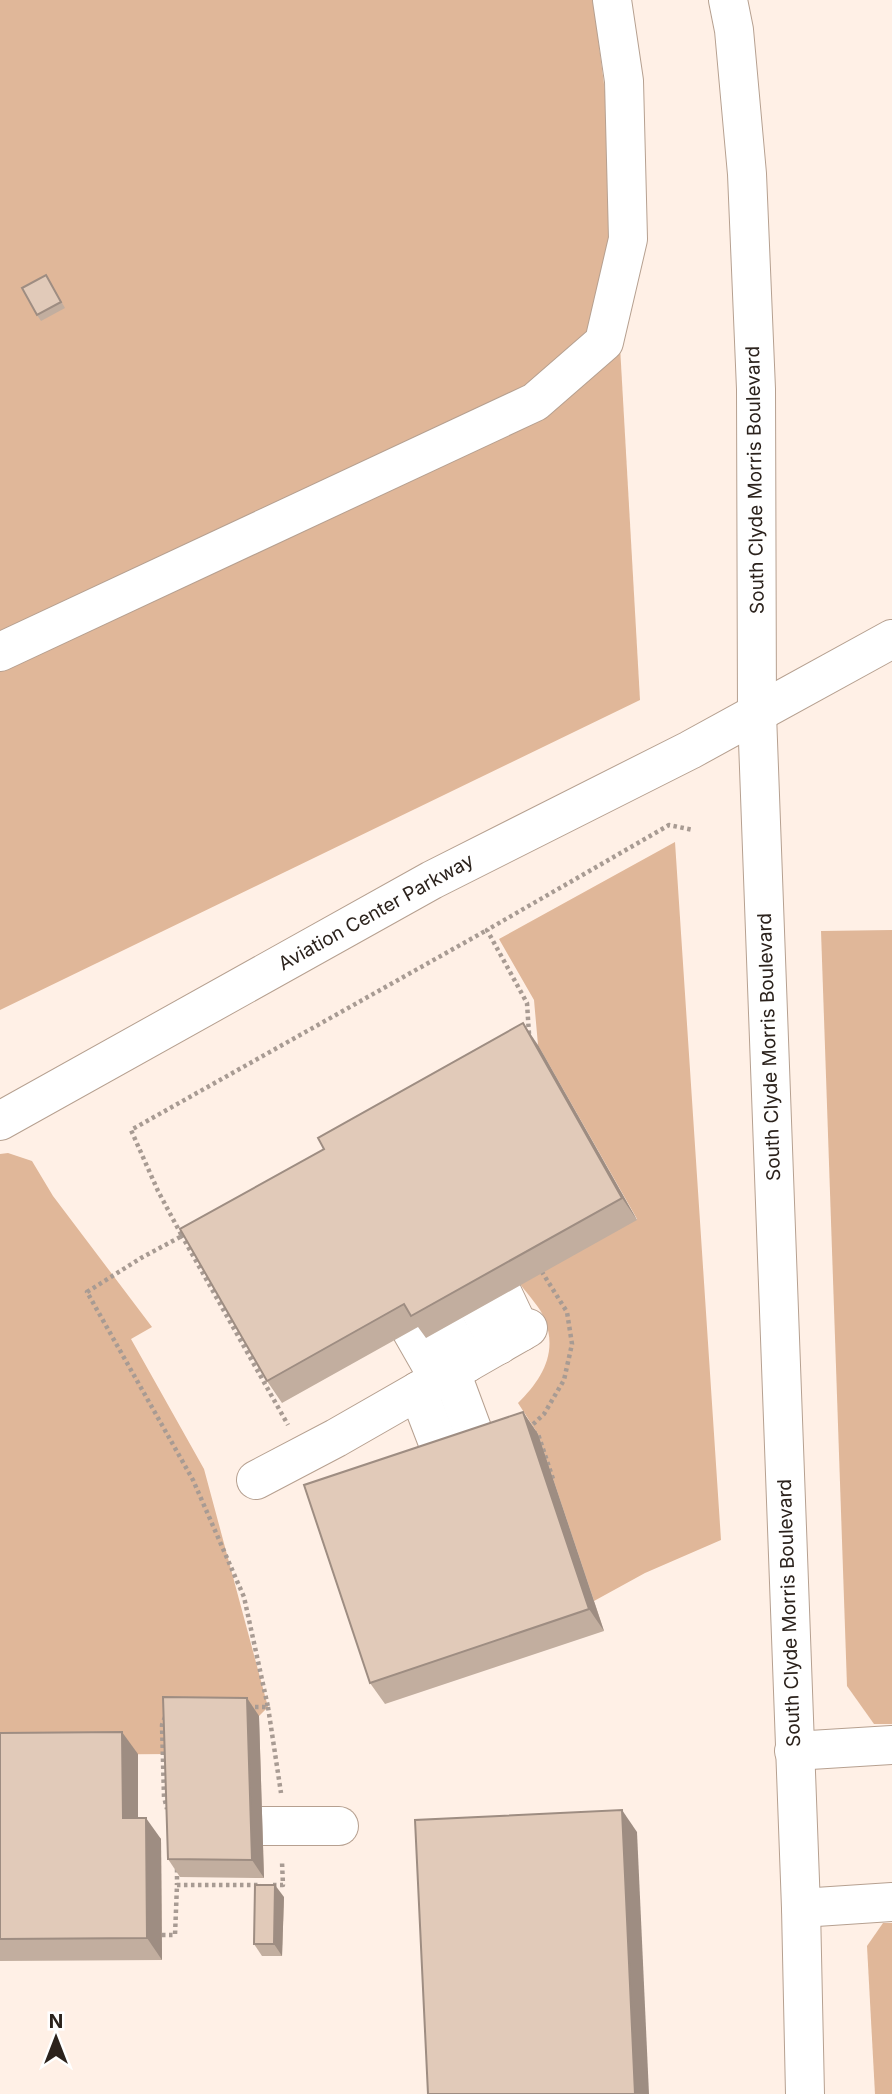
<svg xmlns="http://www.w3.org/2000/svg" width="892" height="2094" font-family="Inter,sans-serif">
	<rect width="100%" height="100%" fill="#fff0e6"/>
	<g fill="#e0b799">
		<polygon points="0,0 593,0 606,99 640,700 0,1010"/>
		<path d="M675,842l46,698 -76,33 -51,28 -56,-167 -20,-31c23,-23 40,-49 27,-83 -4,-12 -17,-25 -25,-36l117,-65 -99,-174 -4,-45 -35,-61z"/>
		<polygon points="892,930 892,1724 874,1724 847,1686 821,931"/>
		<polygon points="8,1153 32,1161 53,1196 152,1327 131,1339 204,1469 268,1707 259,1716 176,1715 176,1754 16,1755 0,1837 0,1154"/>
		<polygon points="883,1923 892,1923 892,2094 875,2094 867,1946"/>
	</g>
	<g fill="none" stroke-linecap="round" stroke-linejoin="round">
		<g stroke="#b6a090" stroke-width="40">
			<g id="minor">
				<polyline points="0,652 535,402 604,342 628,239 624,81 612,0"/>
				<polyline points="0,1121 432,880 690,750 892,639"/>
				<polyline points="503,1294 521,1332"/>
				<polyline points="479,1308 499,1345"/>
				<polyline points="446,1326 467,1363"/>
				<polyline points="411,1330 439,1379"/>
				<polyline points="451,1372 481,1453"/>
				<polyline points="418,1391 446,1464"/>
				<polyline points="256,1480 336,1438 528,1328"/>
				<polyline points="794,1751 892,1745"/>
				<polyline points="262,1826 339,1826"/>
				<polyline points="801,1908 892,1902"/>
			</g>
		</g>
		<g stroke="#b6a090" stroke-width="40">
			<polyline id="major" points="728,0 734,30 747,174 756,389 757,714 801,1908 805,2094"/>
		</g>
		<g stroke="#a89b93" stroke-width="4.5" stroke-dasharray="3.5 3.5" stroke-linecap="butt">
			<polyline points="529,1034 527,1003 487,930 669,825 693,830"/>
			<polyline points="183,1235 182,1236 288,1425"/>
			<polyline points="528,1429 544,1414 564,1380 572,1344 567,1312 542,1272"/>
			<polyline points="533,1432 538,1434 554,1482"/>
			<polyline points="248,1707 268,1707 244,1597 193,1480 87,1292 141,1258 182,1236 158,1191 131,1130 487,930"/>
			<polyline points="268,1707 281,1793"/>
			<polyline points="165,1717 162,1725 164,1797 167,1809"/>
			<polyline points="177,1869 177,1885"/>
			<polyline points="273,1885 283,1885 282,1862"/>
			<polyline points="162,1935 175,1935 177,1885 261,1885"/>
		</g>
		<use href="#minor" stroke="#fff" stroke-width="38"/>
		<use href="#major" stroke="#fff" stroke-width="38"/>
	</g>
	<g fill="#c2ae9f">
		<polygon points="46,275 65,308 41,321 37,315"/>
		<polygon points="538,1045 637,1220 426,1338 418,1327 282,1403 267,1381 324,1149"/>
		<polygon points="523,1412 538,1434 604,1631 385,1704 370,1683"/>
		<polygon points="247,1698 259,1716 264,1878 180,1877 168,1859"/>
		<polygon points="138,1754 138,1818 161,1839 162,1960 0,1961 0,1815"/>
		<polygon points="284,1897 282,1956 262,1956 254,1944"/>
	</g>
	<g fill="#9e8d82">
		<polygon points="523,1023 538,1045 637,1220 622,1198"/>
		<polygon points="523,1412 538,1434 604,1631 589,1609"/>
		<polygon points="247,1698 259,1716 264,1878 252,1860"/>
		<polygon points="122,1732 138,1754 138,1840 123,1818"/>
		<polygon points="622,1810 637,1832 649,2094 635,2094"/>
		<polygon points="146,1818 161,1839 162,1960 147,1938"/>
		<polygon points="275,1885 284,1897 282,1956 274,1944"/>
	</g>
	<g fill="#e1cab9" stroke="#9e8d82" stroke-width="2">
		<polygon points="46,275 61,302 37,315 22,288"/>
		<polygon points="523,1023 622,1198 411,1316 404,1304 267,1381 180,1229 324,1149 318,1138"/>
		<polygon points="523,1412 589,1609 370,1683 304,1485"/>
		<polygon points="163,1697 247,1698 252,1860 168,1859"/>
		<polygon points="122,1732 123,1818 146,1818 147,1938 0,1939 0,1733"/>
		<polygon points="622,1810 635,2094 428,2094 415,1820"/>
		<polygon points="255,1885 275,1885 274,1944 254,1944"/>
	</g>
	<g text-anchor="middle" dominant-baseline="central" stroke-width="7" stroke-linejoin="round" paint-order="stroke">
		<g font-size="19" fill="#2b221c" stroke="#fff">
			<text transform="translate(755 480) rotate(-91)">South Clyde Morris Boulevard</text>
			<text transform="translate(376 912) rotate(-29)">Aviation Center Parkway</text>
			<text transform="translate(769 1047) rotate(-92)">South Clyde Morris Boulevard</text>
			<text transform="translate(789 1613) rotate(-92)">South Clyde Morris Boulevard</text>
		</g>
	</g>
	<g transform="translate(56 2038)" stroke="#ffffff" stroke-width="5" paint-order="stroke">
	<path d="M0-5L12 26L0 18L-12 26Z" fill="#2b221c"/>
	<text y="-10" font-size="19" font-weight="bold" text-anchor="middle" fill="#2b221c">N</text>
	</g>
</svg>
